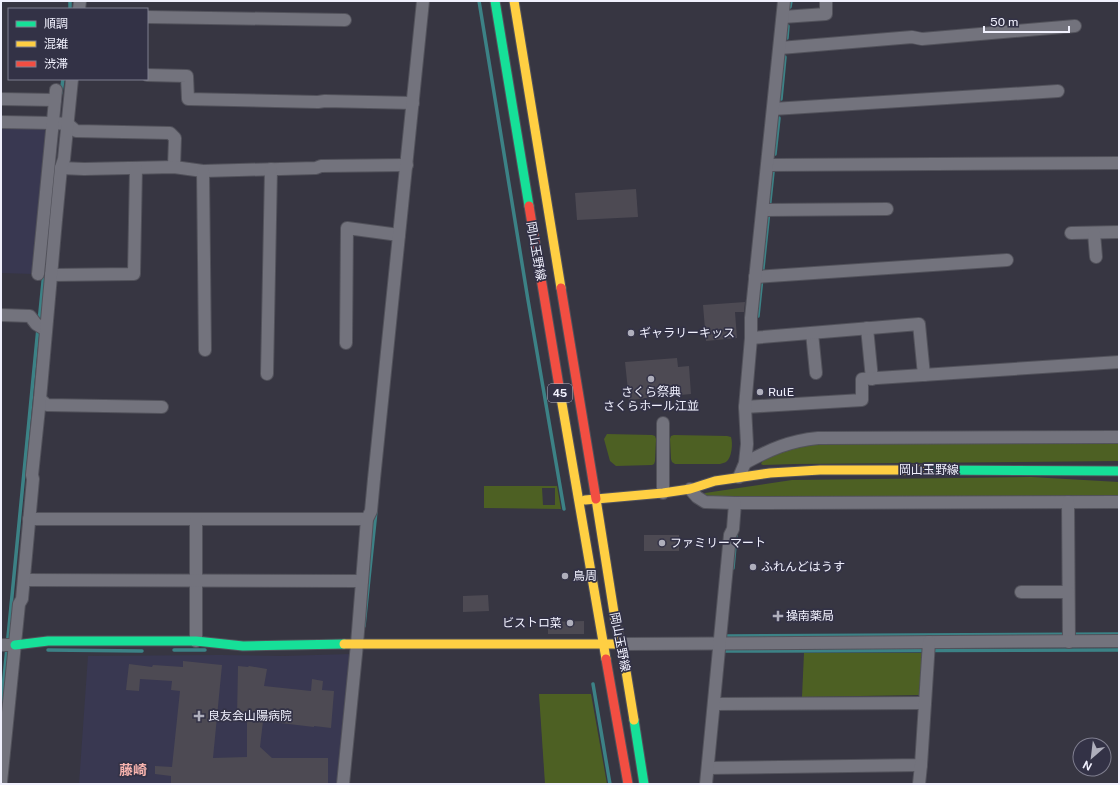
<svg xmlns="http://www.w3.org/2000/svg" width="1120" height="785" font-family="'Public Sans','Noto Sans JP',sans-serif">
	<rect width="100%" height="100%" fill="#373642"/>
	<g fill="#393851">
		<polygon points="1,125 44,126 48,129 33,274 1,273"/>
		<polygon points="350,654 338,784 79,784 88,656 220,655 283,656"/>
	</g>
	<g fill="#4d6023" fill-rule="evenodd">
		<polygon points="607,434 652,435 655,436 656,439 655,461 654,464 652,465 616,466 610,461 604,439"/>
		<path d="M674,435l53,1 4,1c2,6 1,21 -5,25 -1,1 -4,1 -6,2h-45l-3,-2 -1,-3 -1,-20 1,-3z"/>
		<polygon points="821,442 1119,442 1119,461 795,464 763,465 761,464 764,458 798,446"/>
		<polygon points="1031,477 1119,482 1119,498 789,499 705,497 704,495 705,493 792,480"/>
		<path d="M484,486h73l4,23 -77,-1zM542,488h13v17h-12z"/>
		<polygon points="804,653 924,653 920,695 802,697"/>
		<polygon points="539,694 591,694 607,784 545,784"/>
	</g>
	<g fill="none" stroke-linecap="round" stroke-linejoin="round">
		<g stroke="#3c8286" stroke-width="3.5">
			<polyline points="479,1 528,300 564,509"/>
			<polyline points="790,7 791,1"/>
			<polyline points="70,9 70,1"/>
			<polyline points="787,38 788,26"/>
			<polyline points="61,93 63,79"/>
			<polyline points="781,99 785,57"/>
			<polyline points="775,154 779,118"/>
			<polyline points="758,316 773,172"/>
			<polyline points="39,322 44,272"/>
			<polyline points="733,568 736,535"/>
			<polyline points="364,626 376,511"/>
			<polyline points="726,636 1119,634"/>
			<polyline points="48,650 142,651"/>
			<polyline points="174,650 205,650"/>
			<polyline points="724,651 1119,650"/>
			<polyline points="593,684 610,784"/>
			<polyline points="1,709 38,328"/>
		</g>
	</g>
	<g fill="#4d4a53">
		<polygon points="636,189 638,217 577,220 575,193"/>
		<polygon points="745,302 744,312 735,312 737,338 706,341 703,305"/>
		<polygon points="677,358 678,367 689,366 691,394 629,400 625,362"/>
		<rect x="644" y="535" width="35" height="16"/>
		<polygon points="488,595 489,611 463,612 463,596"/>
		<polygon points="584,621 584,634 548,634 548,622"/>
		<polygon points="183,661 222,665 213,758 247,757 247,720 237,718 238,666 248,667 249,666 267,669 264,686 311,691 312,679 323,681 322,690 334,691 331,728 314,726 314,727 263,721 260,747 272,758 328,758 328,784 171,784 171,776 155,774 155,766 172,767 180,691 171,690 172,681 140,679 139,691 126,690 129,664 152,667 153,665 183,667"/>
	</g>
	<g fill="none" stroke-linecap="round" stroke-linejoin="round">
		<g stroke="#52525b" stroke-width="14">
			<g id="street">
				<polyline points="79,9 80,1"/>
				<polyline points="147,17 345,20"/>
				<polyline points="783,17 826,14 826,1"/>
				<polyline points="780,48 912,37 922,39 1075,26"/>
				<polyline points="147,75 187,76 188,99 318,102 325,101 413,103"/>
				<polyline points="1,99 55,100"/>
				<polyline points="773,109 1058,91"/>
				<polyline points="1,122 53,123 68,124 76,131 170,133 175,138 174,167"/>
				<polyline points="768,165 1119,163"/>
				<polyline points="61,168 84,169 174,167 203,171 316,168 321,166 407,165"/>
				<polyline points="203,171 205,350"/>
				<polyline points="763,210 887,209"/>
				<polyline points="1071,233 1119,232"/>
				<polyline points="1094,233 1096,257"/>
				<polyline points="38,274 56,90"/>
				<polyline points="51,275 134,274 136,168"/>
				<polyline points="755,277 1007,260"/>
				<polyline points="1,315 30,316 36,324 46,330"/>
				<polyline points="867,328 872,379"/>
				<polyline points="812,333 816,373"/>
				<polyline points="751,338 919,324 924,375"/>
				<polyline points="346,343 347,228 399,235"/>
				<polyline points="267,374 271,169"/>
				<polyline points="40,399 47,405 162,407"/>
				<polyline points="745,407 862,400 862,379 1119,362"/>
				<path d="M745,463c26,-14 44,-22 73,-25l301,-1"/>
				<polyline points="739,477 745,463 747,444 745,407 751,338 751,318 784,1"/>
				<polyline points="690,489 697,497 705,502 735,503 1119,502"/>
				<polyline points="663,493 663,423"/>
				<polyline points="1068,502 1069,642"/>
				<polyline points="29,519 367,519"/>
				<polyline points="196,519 196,641"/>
				<polyline points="24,580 362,581"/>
				<polyline points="1021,592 1068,592"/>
				<polyline points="621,644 1119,641"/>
				<polyline points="1,645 15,645"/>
				<polyline points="714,704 925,703"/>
				<polyline points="708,768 921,765 929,642"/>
				<polyline points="1,782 19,604 22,599 33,479 32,475 40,399 56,220 61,168 64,159 72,79"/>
				<polyline points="343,784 357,644 367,519 371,511 374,479 423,1"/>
				<polyline points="706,784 730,535 733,529 735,503"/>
				<polyline points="919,784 921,765"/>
			</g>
		</g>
		<g stroke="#52525b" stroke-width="11">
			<g id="fast">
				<polyline points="495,1 529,206"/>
				<polyline points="925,470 1119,471"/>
				<polyline points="15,645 48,641 196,641 243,646 344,644"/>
				<polyline points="634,720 644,784"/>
			</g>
		</g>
		<g stroke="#52525b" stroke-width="11">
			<g id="slow">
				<polyline points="514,1 561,288"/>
				<polyline points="560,392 606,659"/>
				<polyline points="596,499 615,619 624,659 634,720"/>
				<polyline points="585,500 663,493 690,489 715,481 770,473 820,470 925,470"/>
				<polyline points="344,644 617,644"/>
			</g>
		</g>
		<g stroke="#52525b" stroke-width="11">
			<g id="jam">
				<polyline points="529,206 560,392"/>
				<polyline points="561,288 596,499"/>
				<polyline points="606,659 628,784"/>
			</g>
		</g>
		<use href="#street" stroke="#73737d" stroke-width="12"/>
		<use href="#fast" stroke="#16e098" stroke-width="9"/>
		<use href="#slow" stroke="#ffcf43" stroke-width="9"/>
		<use href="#jam" stroke="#f24e42" stroke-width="9"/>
	</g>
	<g fill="#afafbc" stroke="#333246" stroke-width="1.5">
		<circle cx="631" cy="333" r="4"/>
		<circle cx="651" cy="379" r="4"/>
		<circle cx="760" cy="392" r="4"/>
		<circle cx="662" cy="543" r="4"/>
		<circle cx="753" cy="567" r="4"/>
		<circle cx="565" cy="576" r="4"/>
		<path d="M776 610h4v4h4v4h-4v4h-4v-4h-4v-4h4z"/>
		<circle cx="570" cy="623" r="4"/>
		<path d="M197 710h4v4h4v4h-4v4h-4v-4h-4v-4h4z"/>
	</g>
	<g text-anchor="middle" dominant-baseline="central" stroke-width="3.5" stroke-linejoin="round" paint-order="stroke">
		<rect fill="#333246" stroke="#b7b7c6" stroke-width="1" x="548" y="384" width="24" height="18" rx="3"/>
		<g font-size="11" font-weight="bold" fill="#f0f0fd">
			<text x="560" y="393">45</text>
		</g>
		<g font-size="12" fill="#f0f0fd" stroke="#333246">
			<text transform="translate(536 251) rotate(80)">岡山玉野線</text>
			<text x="929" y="470">岡山玉野線</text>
			<text transform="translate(620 642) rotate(79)">岡山玉野線</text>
		</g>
		<g font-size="12" fill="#f0f0fd" stroke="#333246" text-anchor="start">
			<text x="639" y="333">ギャラリーキッス</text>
			<text x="651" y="392" text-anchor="middle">さくら祭典<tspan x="651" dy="14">さくらホール江並</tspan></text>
			<text x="768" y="392">RulE</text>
			<text x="670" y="543">ファミリーマート</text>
			<text x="761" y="567">ふれんどはうす</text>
			<text x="573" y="576">鳥周</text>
			<text x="786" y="616">操南薬局</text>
			<text x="562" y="623" text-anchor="end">ビストロ菜</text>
			<text x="208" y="716">良友会山陽病院</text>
		</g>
		<g font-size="14" font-weight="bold" fill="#f7b3ae" stroke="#333246">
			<text x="133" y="770">藤崎</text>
		</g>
	</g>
	<rect width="1120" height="785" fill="none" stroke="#f0f0fd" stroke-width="4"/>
	<rect x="8" y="8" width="140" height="72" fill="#333246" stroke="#7f7e8f"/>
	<rect x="16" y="21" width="20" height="6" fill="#16e098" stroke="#7f7e8f"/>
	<text x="44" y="28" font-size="12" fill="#f0f0fd">順調</text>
	<rect x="16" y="41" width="20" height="6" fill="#ffcf43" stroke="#7f7e8f"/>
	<text x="44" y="48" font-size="12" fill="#f0f0fd">混雑</text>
	<rect x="16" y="61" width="20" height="6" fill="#f24e42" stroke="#7f7e8f"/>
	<text x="44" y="68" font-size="12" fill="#f0f0fd">渋滞</text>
	<g transform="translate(1092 757) rotate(208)"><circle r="19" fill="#333246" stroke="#7f7e8f"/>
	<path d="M0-3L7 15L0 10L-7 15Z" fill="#afafbc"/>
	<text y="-6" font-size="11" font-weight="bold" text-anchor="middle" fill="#f0f0fd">N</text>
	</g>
	<path d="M984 26v6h85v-6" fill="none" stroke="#f0f0fd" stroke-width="2"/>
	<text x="990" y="26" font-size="12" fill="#f0f0fd" stroke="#333246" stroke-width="3" paint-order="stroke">50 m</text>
</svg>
